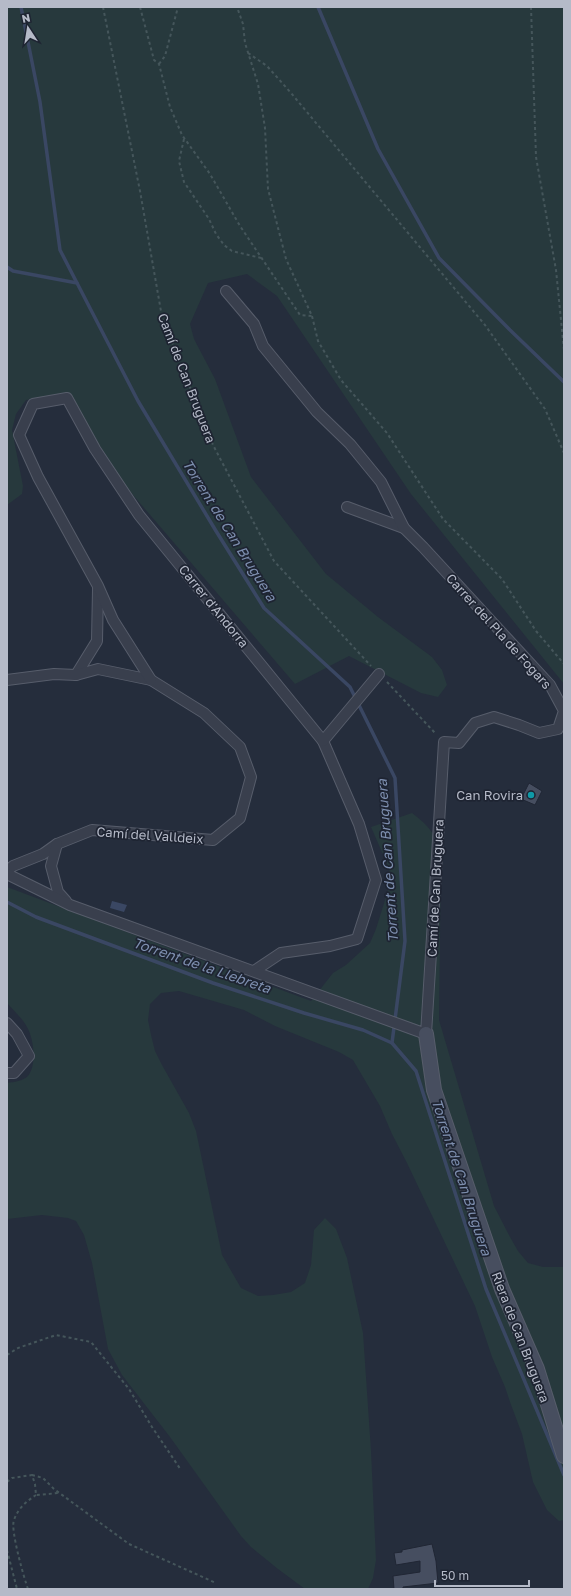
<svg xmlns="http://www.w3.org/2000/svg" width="571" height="1596" font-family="'Golos Text',sans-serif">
	<rect width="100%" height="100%" fill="#252d3c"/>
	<g fill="#27393d">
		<polygon points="7,7 564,7 564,684 411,494 277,296 247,274 208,283 190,324 194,339 215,379 251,477 326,574 378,617 432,657 442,670 447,685 438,697 421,693 349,656 295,684 121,481 65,394 26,400 16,414 12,430 23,486 22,494 7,505"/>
		<path d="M412,813c18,14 24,21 29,44l-2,163 55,186 16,31 8,14 10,12 15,4h21v253l-5,1 -12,-11 -14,-28 -11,-48 -12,-32 -5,-15 -13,-30 -17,-51 -68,-143 -15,-29 -12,-28 -27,-46 -14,-8 -64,-26 -31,-16 -65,-19 -18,2 -11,11 -2,16 3,15 4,16 7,14 27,48 7,18 26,124 19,33 17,8 15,-1 18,-3 14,-9 6,-18 3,-35 11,-12 11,11 11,29 16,75 8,118 5,109 -3,18 -5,11h-63l-27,-20 -27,-22 -10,-11 -71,-99 -48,-62 -14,-26 -16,-86 -8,-28 -8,-14 -8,-3 -26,-3 -35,4v-136c7,-1 16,-2 21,-7 9,-11 6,-37 -1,-49 -5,-9 -13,-16 -20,-24v-116l304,114 22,-28 13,-8 24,-22 6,-14 14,-45 -1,-16 -18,-41z"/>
	</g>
	<polygon fill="#3a4763" points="112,901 127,905 124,912 110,908"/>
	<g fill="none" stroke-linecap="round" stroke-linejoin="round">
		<g stroke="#3a4763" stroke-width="3.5">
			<polyline points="21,7 40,102 60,250 77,283"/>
			<polyline points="318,7 378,149 439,258 510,330 564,382"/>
			<polyline points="7,267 13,271 77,283 138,401 216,531 264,608 350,687 395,778 405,941 392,1043 416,1071 486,1289 564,1475"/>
			<polyline points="7,902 36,917 213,983 304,1013 363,1030 392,1043"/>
		</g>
	</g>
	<g fill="#464e60" stroke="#202634">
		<polygon points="529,783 542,791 535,805 521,799"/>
		<polygon points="432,1544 436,1561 438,1583 403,1587 403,1589 394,1589 393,1576 420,1572 420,1561 396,1565 394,1553 402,1552 402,1550"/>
	</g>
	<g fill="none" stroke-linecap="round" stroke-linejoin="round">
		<g stroke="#575d6b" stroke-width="12">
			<g id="street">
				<polyline points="347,507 404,528"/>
				<polyline points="76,675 97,641 98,589"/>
				<polyline points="7,680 54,674 76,675 98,669 151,680 204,713 240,747 251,777 240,818 213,840 92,830 57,844 43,854 13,866 7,871"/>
				<polyline points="151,680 113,620 98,586 38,477 19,435 33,404 67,398 95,449 139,515 323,741 359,824 376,880 357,939 330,946 281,953 254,971"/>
				<polyline points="323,741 379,674"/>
				<polyline points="57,844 51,866 58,892 66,901"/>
				<polyline points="7,874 70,905 426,1034 444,742 459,743 475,723 494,717 519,725 539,733 558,729 564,711 550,685 423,547 404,528 381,482 350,444 317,412 263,346 254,324 226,291"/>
				<polyline points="7,1023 17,1034 29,1056 14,1073 7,1073"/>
			</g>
		</g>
		<g stroke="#575d6b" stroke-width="16">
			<polyline id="secondary" points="426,1034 434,1090 502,1289 537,1369 564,1456"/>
		</g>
		<g stroke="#45565b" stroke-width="2" stroke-dasharray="3 3" stroke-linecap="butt">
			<polyline points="103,7 140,191 162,317 213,445 274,561 371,666"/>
			<polyline points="140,7 154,60 159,64 170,107 182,135 210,174 240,226 300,315 312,316 286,259 268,189 265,128 258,84 245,43 243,24 237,7"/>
			<polyline points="531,7 536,157 556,270 564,350"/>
			<polyline points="248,53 267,66 291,93 485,325 545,409 564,453"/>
			<polyline points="159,64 165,56 178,7"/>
			<polyline points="184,139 179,161 184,182 209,219 216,234 224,245 232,251 261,258"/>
			<polyline points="312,316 318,341 341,380 387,433 443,519 502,579 536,631 564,664"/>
			<polyline points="387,682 436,734"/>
			<polyline points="7,1355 18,1348 56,1335 91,1342 129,1389 152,1427 181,1470"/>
			<polyline points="32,1475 43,1478 54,1489 129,1544 216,1583"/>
			<polyline points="7,1482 12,1478 32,1475 35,1484 36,1495 59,1493"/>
			<polyline points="7,1550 17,1589"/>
			<path d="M28,1589c-4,-11 -18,-60 -14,-69 4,-12 13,-19 22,-25"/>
		</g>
		<use href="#street" stroke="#393f4d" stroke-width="10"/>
		<use href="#secondary" stroke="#474e5f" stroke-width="14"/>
	</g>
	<circle fill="#0f9aa8" stroke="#1e2432" stroke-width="1.5" cx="531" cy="795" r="4"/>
	<g text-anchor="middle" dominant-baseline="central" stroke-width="3.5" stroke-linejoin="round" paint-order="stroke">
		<g font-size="13" fill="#b5bac8" stroke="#1e2432">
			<text transform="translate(187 378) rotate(69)">Camí de Can Bruguera</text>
			<text transform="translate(214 606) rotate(51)">Carrer d'Andorra</text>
			<text transform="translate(499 631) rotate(48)">Carrer del Pla de Fogars</text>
			<text transform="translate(150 835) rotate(4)">Camí del Valldeix</text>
			<text transform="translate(435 888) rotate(-87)">Camí de Can Bruguera</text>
			<text transform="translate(521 1337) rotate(69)">Riera de Can Bruguera</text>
		</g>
		<g font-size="13" fill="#b5bac8" stroke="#1e2432" text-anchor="end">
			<text x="523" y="795">Can Rovira</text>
		</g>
		<g font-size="14" font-style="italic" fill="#7d8eae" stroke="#1e2432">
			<text transform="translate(230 530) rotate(58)">Torrent de Can Bruguera</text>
			<text transform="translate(387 861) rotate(-94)">Torrent de Can Bruguera</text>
			<text transform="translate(202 965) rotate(19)">Torrent de la Llebreta</text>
			<text transform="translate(462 1177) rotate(72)">Torrent de Can Bruguera</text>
		</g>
	</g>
	<rect width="571" height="1596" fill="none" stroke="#b5bac8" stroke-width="16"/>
	<g transform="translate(28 28) rotate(348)" stroke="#1e2432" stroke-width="3" paint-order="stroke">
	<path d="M0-3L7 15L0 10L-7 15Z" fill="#b5bac8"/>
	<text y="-6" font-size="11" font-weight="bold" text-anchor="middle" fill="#b5bac8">N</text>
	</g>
	<path d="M435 1580v6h94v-6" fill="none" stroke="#b5bac8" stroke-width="2"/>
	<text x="441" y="1580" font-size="12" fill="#b5bac8" stroke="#1e2432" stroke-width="3" paint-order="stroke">50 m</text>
</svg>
